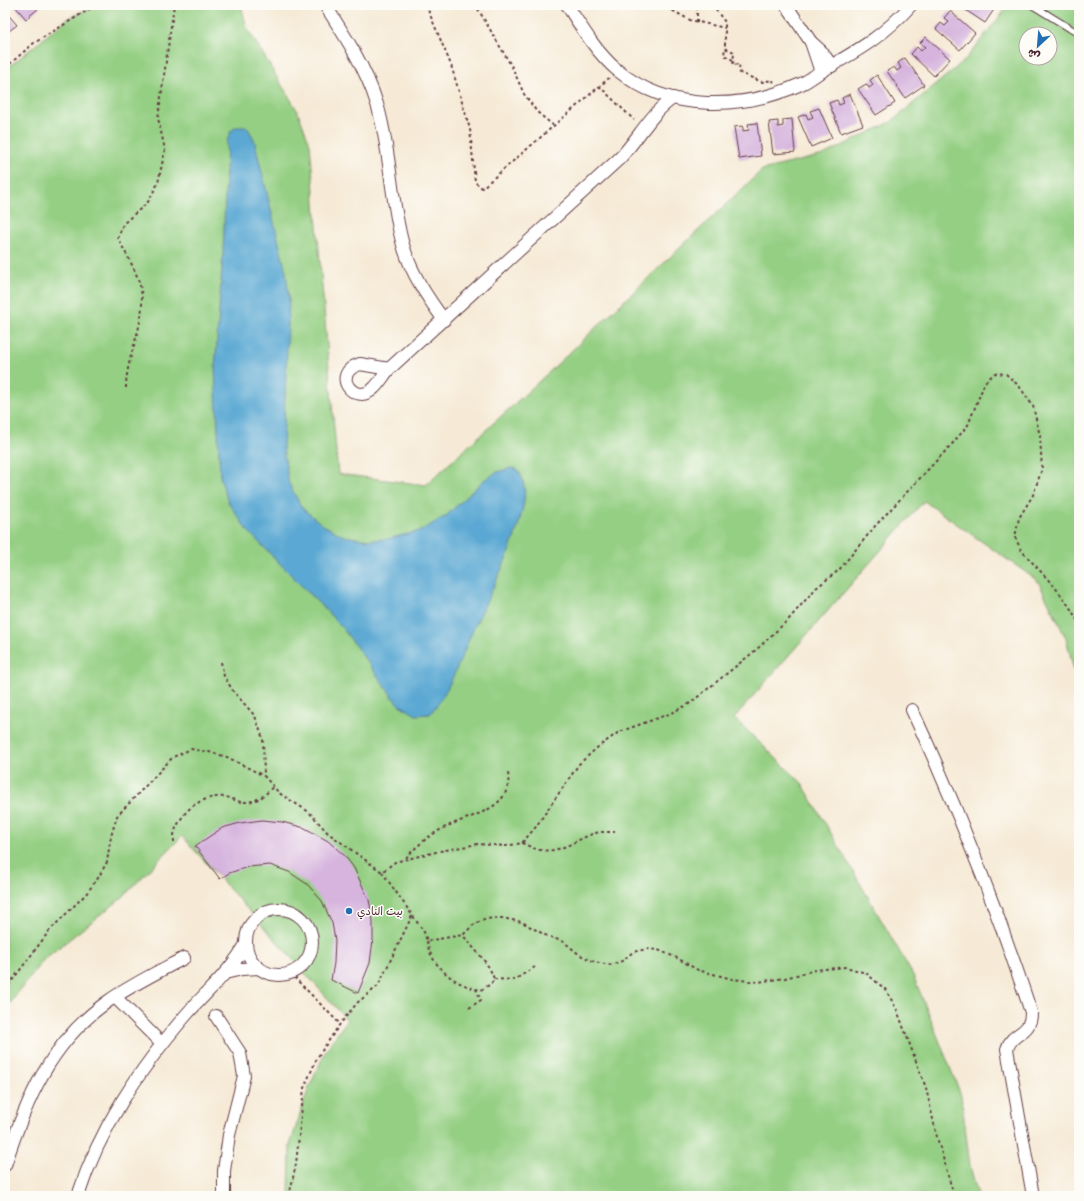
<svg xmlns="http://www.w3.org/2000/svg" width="1084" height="1201" font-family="'Balsamiq Sans','Playpen Sans Arabic',sans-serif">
	<rect width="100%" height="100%" fill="#fdfcf7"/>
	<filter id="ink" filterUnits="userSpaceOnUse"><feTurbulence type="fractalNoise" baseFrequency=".025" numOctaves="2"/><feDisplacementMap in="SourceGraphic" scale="8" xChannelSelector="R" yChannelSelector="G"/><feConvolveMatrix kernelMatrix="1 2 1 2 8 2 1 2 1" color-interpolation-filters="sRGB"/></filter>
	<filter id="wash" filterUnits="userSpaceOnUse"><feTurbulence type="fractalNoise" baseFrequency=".012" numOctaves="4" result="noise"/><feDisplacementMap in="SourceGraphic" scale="16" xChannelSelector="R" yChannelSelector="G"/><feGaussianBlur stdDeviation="0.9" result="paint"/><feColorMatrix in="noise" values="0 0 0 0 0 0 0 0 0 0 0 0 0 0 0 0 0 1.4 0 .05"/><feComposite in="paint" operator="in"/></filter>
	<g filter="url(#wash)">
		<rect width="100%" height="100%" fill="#f6ead6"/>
		<path fill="#94cf83" stroke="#6f7757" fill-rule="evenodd" d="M97,5h144l6,23 50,82 13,34 28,330 88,11 121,-111 215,-204 61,-15 68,-33 74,-62 44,-55h58l12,8v678l-13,-53 -28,-57 -114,-80 -190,217 68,65 111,192 48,120 9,71 8,30h-689l1,-51 18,-55 18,-40 21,-30 -165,-184 -60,62 -79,62 -38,50v-940l62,-51zM1026,34h24v24h-24z"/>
		<path fill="#5aa8d3" stroke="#52647f" d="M236,127h11l7,12 32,133 3,27 -6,149 6,36 13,24 21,17 21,11 26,4 17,-1 33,-8 26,-15 38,-36 13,-8 14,-4 6,1c8,10 9,25 6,38 -9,43 -31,81 -49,121 -13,28 -23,62 -44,86l-14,1 -18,-11 -57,-78 -94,-96 -19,-28 -8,-25 -5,-109 8,-115 4,-112 4,-10z"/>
		<g id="blocks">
			<g fill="#d6b4de">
				<polygon points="14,5 39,5 40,7 26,19"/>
				<polygon points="958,5 997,5 985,23"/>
				<polygon points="5,11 17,25 5,34"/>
				<polygon points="950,11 975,33 960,50 936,29 941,23 945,26 949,22 944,18"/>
				<polygon points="926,37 950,59 934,76 911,54 917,47 921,51 925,47 920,43"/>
				<polygon points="905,58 924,85 905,98 887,71 894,67 897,71 901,68 898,63"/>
				<polygon points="877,75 895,103 876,115 858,89 866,84 869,88 873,85 870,80"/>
				<polygon points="850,94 863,125 841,133 829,103 837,100 839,105 844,103 842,98"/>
				<polygon points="819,108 832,138 811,147 798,117 806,114 808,119 813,117 810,111"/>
				<polygon points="792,119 795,152 773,154 769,122 778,121 778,127 783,126 783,120"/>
				<polygon points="757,123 761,156 739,159 734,127 743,126 743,131 749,130 748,124"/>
				<polygon points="262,820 282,822 305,828 328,841 345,856 354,868 369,900 373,921 373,940 370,963 358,993 331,980 334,963 335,940 332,923 322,901 307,884 289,872 270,865 248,867 229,873 220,879 195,846 222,828 240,823"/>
			</g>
		</g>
	</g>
	<g filter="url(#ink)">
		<use href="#blocks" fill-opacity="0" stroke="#643d45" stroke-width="1"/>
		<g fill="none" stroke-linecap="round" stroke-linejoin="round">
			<g stroke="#643d45" stroke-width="8">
				<polyline id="lane" points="1032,5 1079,34"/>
			</g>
			<g stroke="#643d45" stroke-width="14">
				<g id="street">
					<path d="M325,5c20,31 41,63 52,99 14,46 13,95 26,141 8,28 24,52 41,75"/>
					<path d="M567,5c15,23 29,47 50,65 52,43 126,40 184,14 7,-3 14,-9 21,-13 35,-20 62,-35 89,-66"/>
					<polyline points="786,5 811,42 821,51 832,66"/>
					<polyline points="811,42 821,72"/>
					<path d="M360,364l29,5c-5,6 -10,15 -16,20 -18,17 -44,-15 -13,-25z"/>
					<path d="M389,369l231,-211c18,-19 31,-45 53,-60"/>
					<path d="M912,710c46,99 85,199 119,302 1,23 -19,19 -24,37l26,147"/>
					<circle cx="279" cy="942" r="33"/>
					<polyline points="225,973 242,969 259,968"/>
					<polyline points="115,997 162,1044"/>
					<polyline points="216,1016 240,1053 244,1076 229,1135 224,1171 224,1196"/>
					<path d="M5,1165c21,-65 45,-122 102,-163 24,-17 51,-30 77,-44"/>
					<path d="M78,1196c22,-69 61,-126 108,-181 20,-23 45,-44 60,-71"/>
				</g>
			</g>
			<g stroke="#643d45" stroke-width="2" stroke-dasharray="3 3" stroke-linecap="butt">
				<polyline points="426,5 451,65 470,129 475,182 482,188 609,78"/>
				<polyline points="473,5 478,9 512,67 524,94 537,112 554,126"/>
				<polyline points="662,5 690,20 725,28"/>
				<polyline points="712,5 725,22 725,48"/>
				<polyline points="697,22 697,5"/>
				<polyline points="733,60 724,55 725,48 734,52 733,65 739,64 740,73 762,82 772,80 774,82"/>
				<polyline points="5,68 34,43 96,5"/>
				<polyline points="599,86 634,120"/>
				<path d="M126,388c0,-30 16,-56 16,-85 1,-24 -14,-44 -24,-65l5,-14 25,-22 10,-19 7,-33 -7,-32 16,-113"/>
				<polyline points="221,662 224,676 233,691 255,716 263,739 264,776 279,793 309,812 328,833 382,872 395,862 440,851 478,844 506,846 522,843 535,828 579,764 598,747 619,732 669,714 689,704 756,650 789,619 816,588 839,570 876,525 953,443 968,425 985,382 995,373 1006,374 1019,386 1033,406 1040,436 1042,469 1033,495 1019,518 1015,537 1021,550 1054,586 1069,606 1079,623"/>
				<path d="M174,842c-1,-9 2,-15 7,-23 9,-15 27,-24 45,-22 5,1 10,4 15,5 13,1 24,-5 32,-16"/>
				<path d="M522,843c5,2 12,6 18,7 20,3 32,-8 50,-15 8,-4 16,-3 25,-3"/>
				<path d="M406,858c12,-14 26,-25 44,-33 25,-11 63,-17 58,-52"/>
				<polyline points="382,872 424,932 427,941 463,935 472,926 484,919 502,918 522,922 545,935 564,942 580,955 595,962 610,965 622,961 633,952 647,949 658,950 675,957 698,970 732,979 758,982 785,978 815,970 846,967 866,973 886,990 897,1010 926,1088 937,1137 954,1196"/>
				<path d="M427,941c3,25 29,45 54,49l10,-6 3,-5c-5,-17 -21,-30 -31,-44"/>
				<polyline points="290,973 340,1024"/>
				<polyline points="494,979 514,980 535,967"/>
				<polyline points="5,990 50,930 86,894 98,878 107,862 111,836 117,816 173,757 191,749 209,752 227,757 264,776"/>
				<polyline points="469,1008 481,1000 476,989"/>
				<polyline points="289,1196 296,1164 304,1088 317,1058 340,1024 357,1003 378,986 412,916"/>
			</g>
			<use href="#lane" stroke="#fff" stroke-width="6"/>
			<use href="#street" stroke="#fff" stroke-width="12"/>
		</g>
	</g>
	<circle fill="#1f6fb2" stroke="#fdfcf7" stroke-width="1.5" cx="349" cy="911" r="4"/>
	<g text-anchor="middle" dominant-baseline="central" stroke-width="3" stroke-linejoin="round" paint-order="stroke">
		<g font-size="11" fill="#4a1f2b" stroke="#fdfcf7" text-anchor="start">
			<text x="357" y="911">بيت النادي</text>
		</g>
	</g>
	<rect width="1084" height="1201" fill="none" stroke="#fdfcf7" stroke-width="20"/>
	<g transform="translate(1038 46) rotate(206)"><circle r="19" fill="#fdfcf7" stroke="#b5a4a5"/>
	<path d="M0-3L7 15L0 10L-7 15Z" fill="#1f6fb2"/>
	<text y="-6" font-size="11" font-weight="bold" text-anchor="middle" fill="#4a1f2b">ش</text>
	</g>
</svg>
